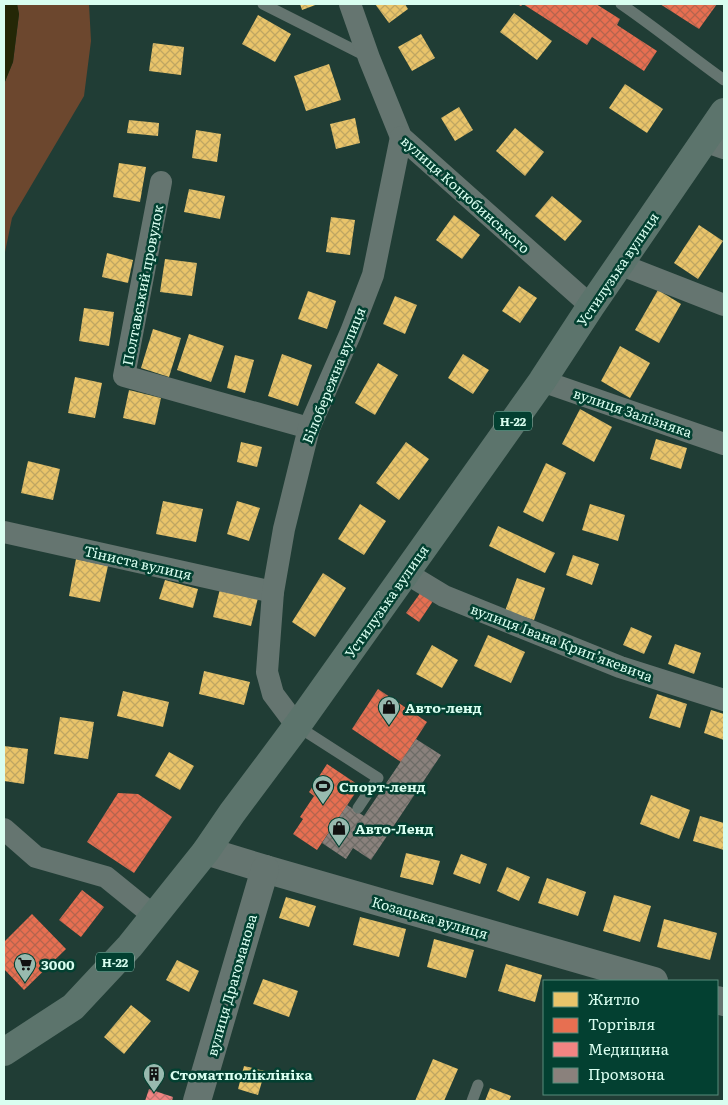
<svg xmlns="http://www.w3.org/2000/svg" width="728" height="1105" font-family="Literata,serif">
	<defs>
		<pattern id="homes-cross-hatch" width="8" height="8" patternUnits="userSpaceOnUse" patternTransform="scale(1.25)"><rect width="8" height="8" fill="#e9c46a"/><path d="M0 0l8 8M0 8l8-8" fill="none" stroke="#bfa662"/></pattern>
		<pattern id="shops-cross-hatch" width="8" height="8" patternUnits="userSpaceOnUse" patternTransform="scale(1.25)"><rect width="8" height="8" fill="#e76f51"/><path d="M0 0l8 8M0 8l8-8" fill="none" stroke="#b5644e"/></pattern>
		<pattern id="health-cross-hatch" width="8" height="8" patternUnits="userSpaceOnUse" patternTransform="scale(1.25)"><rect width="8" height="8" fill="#f28482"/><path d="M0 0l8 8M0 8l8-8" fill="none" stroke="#bd7371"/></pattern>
		<pattern id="industry-cross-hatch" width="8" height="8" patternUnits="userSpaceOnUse" patternTransform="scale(1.25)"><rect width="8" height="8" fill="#8a817c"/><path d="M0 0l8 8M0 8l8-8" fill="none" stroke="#6d6c67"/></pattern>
	</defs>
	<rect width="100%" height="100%" fill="#203d35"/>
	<polygon fill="#6c472e" points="17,4 89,4 91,41 84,96 12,218 4,257 4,84 13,62 19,14"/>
	<polygon fill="#242706" points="4,4 17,4 19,14 13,62 4,84"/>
	<g fill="url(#homes-cross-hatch)">
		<polygon points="300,4 318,4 302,10"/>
		<polygon points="375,4 405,4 408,9 389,23"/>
		<polygon points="514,13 552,41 537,60 500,32"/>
		<polygon points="258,15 291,34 275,62 242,44"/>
		<polygon points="421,34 435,58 412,71 398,47"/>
		<polygon points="153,43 184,47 181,75 149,71"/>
		<polygon points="329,64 341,100 306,111 294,76"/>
		<polygon points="625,84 663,109 647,133 609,108"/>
		<polygon points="459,107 473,130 455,141 441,118"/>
		<polygon points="355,118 360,143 336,149 330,124"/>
		<polygon points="129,120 159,123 158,136 127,133"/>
		<polygon points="515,128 544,152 525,176 496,151"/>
		<polygon points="196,130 221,134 217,162 192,158"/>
		<polygon points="119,163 146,167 140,202 113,197"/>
		<polygon points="189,189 225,196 220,219 184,212"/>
		<polygon points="552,196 582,221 565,241 535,216"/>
		<polygon points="454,215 480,235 462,259 436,240"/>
		<polygon points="331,217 355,220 350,255 326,252"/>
		<polygon points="699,225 723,241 698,279 674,263"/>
		<polygon points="107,253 133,260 128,283 102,277"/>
		<polygon points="165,259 197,263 192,296 160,292"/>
		<polygon points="519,286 537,298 520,323 502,311"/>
		<polygon points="658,290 681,304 659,343 635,330"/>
		<polygon points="308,291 336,301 327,329 298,319"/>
		<polygon points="395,296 417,305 405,334 383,324"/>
		<polygon points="84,308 114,312 109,346 79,341"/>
		<polygon points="153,329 181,338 169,377 141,368"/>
		<polygon points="189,334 224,346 211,382 177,370"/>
		<polygon points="620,346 650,363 630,398 601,381"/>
		<polygon points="282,354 312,365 298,406 268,396"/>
		<polygon points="463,354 489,370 473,394 448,378"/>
		<polygon points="235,355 254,360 245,393 227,388"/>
		<polygon points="378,363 398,375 375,415 355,403"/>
		<polygon points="75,377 102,383 95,418 68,413"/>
		<polygon points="129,390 161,398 155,425 123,418"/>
		<polygon points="580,409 612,427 594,462 562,444"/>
		<polygon points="656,439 687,448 681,469 650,459"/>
		<polygon points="241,442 262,447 257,467 237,462"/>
		<polygon points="406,442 429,459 399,500 376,483"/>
		<polygon points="28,461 60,469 53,500 21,493"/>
		<polygon points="546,463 566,473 543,522 523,512"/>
		<polygon points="163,501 203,509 196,542 156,534"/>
		<polygon points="237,501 260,508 249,541 227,534"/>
		<polygon points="360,504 386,521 364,555 338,539"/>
		<polygon points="590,504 625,515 618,541 582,530"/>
		<polygon points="498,526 555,553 545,573 489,546"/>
		<polygon points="573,555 599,564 592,585 566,575"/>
		<polygon points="76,559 108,566 100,602 69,596"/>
		<polygon points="323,573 346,588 315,637 292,622"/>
		<polygon points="517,578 545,588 534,620 505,611"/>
		<polygon points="165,580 198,589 193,608 159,599"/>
		<polygon points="220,589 258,598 251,626 213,617"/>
		<polygon points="631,627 652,636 644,654 623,645"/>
		<polygon points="488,635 525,652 511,683 474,666"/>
		<polygon points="675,644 701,653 694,674 668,664"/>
		<polygon points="432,645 458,660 442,688 416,674"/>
		<polygon points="204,671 250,682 244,705 199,694"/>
		<polygon points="123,691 169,702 163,727 117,716"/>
		<polygon points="657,694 687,704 680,728 649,718"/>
		<polygon points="711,710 724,714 724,740 704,733"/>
		<polygon points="60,717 94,722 88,759 54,754"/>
		<polygon points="4,746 28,749 24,784 4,781"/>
		<polygon points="169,752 194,766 180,790 155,776"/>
		<polygon points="651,795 690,810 679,839 640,824"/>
		<polygon points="700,816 724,823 724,850 693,841"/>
		<polygon points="406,853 440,861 433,885 400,877"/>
		<polygon points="461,854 487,864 480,884 453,874"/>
		<polygon points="507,867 530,877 519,901 497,891"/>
		<polygon points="547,878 586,892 578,916 538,903"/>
		<polygon points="614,895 651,906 640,942 603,931"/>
		<polygon points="286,897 316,906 309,927 279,918"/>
		<polygon points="360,917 406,929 399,957 353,945"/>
		<polygon points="664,919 717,933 710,960 657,947"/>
		<polygon points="434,939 474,950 466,978 427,967"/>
		<polygon points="177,960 199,971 189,992 166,980"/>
		<polygon points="506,964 542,975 535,1002 498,991"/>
		<polygon points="263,979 298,991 289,1017 253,1004"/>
		<polygon points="131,1005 151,1021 124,1054 104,1037"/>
		<polygon points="433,1059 458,1069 444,1101 415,1101"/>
		<polygon points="244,1066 265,1071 258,1095 238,1089"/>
		<polygon points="490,1088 511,1096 509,1101 485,1101"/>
	</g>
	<g fill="url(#shops-cross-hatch)">
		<polygon points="517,4 596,4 620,19 617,25 657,51 644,71 592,37 587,45 523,4 521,6"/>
		<polygon points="660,4 717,4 699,29"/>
		<polygon points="421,592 433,601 419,622 406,613"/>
		<polygon points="378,689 427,722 401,762 352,729"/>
		<polygon points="327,764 360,786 317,850 293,834 303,819 300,817 314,796 309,792"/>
		<polygon points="118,793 138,794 172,817 134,873 87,842"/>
		<polygon points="82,890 104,907 81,937 59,920"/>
		<polygon points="32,914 66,949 24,990 4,969 4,942"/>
	</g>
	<polygon fill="url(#health-cross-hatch)" points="149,1089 173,1097 172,1101 145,1101"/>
	<polygon fill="url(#industry-cross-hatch)" points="416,739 441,755 371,860 353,848 346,859 322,843 347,805 364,816"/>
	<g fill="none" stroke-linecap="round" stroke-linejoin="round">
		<g stroke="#657570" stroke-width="11">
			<polyline points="263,4 368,57"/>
			<path d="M621,4c35,24 68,51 103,76"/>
			<polyline points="297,726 378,778 358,808"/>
			<polyline points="472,1101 478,1085"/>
		</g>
		<g stroke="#657570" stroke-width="22">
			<polyline points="350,4 369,58 401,137 591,306"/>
			<polyline points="704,141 724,148"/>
			<polyline points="161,182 124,376 309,428"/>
			<polyline points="619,264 724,305"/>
			<polyline points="542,381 724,444"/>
			<polyline points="4,532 273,592"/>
			<polyline points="406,573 444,596 620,667 724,700"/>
			<polyline points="297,726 273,694 267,672 273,592 284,529 309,428 351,332 373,275 401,137"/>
			<polyline points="4,829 36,857 106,877 154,916"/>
		</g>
		<g stroke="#657570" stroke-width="28">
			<polyline points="206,851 265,869 654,981"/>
			<polyline points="717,1000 724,1002"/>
			<polyline points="197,1101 265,869"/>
		</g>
		<polyline stroke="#5c746c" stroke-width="28" points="4,1052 73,1007 130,946 206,851 232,813 297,726 542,381 591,306 724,112"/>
	</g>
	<defs>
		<g id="shop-pin" transform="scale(1.125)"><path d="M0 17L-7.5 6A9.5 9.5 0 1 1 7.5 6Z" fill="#98baaf" stroke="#034031"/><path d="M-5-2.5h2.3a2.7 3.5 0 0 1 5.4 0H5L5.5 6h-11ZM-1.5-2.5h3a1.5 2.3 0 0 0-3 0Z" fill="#111"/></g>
		<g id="stadium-pin" transform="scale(1.125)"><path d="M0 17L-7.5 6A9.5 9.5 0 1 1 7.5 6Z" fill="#98baaf" stroke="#034031"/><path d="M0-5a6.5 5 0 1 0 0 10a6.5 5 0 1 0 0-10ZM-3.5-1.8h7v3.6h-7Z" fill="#111"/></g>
		<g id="supermarket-pin" transform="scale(1.125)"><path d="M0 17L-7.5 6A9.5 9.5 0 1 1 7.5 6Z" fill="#98baaf" stroke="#034031"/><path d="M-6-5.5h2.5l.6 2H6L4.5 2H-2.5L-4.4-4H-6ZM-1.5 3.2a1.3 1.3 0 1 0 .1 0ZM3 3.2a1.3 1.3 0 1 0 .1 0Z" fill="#111"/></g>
		<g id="building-pin" transform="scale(1.125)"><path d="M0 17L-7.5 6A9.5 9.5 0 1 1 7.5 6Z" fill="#98baaf" stroke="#034031"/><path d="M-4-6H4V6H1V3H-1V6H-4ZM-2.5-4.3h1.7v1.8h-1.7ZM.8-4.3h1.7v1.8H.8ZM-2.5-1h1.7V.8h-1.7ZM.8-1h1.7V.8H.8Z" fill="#111"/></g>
	</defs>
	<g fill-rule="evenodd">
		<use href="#shop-pin" x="389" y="707"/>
		<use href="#stadium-pin" x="323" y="786"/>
		<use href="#shop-pin" x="339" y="828"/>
		<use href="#supermarket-pin" x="25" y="964"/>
		<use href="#building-pin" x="154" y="1074"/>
	</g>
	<g text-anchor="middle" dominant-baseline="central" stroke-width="5" stroke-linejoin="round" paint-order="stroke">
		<g fill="#034031" stroke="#99c5b7" stroke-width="1">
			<rect x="494" y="411.5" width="38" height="19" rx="4"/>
			<rect x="96" y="952.5" width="38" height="19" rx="4"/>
		</g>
		<g font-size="12" font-weight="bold" fill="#d9fef0">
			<text x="513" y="421">Н-22</text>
			<text x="115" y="962">Н-22</text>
		</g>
		<g font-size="14" fill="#d9fef0" stroke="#034031">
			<text transform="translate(466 194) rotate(42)">вулиця Коцюбинського</text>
			<text transform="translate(617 269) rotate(-56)">Устилузька вулиця</text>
			<text transform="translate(142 285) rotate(-79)">Полтавський провулок</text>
			<text transform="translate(333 375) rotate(-68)">Білобережна вулиця</text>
			<text transform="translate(633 412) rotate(19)">вулиця Залізняка</text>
			<text transform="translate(138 562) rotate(13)">Тіниста вулиця</text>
			<text transform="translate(386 601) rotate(-55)">Устилузька вулиця</text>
			<text transform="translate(562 642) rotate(21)">вулиця Івана Крипʼякевича</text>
			<text transform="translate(430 917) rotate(16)">Козацька вулиця</text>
			<text transform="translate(231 985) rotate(-74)">вулиця Драгоманова</text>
		</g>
		<g font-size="14" font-weight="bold" fill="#d9fef0" stroke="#034031" text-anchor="start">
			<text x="405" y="707">Авто-ленд</text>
			<text x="339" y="786">Спорт-ленд</text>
			<text x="355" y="828">Авто-Ленд</text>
			<text x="41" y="964">3000</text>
			<text x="170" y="1074">Стоматполіклініка</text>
		</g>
	</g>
	<rect width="728" height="1105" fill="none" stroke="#d9fef0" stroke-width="10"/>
	<rect x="543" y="980" width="175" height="115" fill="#034031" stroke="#598c7d"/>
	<rect x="553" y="992" width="25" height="15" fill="#e9c46a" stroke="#598c7d"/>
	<text x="588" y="1005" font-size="15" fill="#d9fef0">Житло</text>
	<rect x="553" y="1018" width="25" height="15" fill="#e76f51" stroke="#598c7d"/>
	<text x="588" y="1030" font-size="15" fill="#d9fef0">Торгівля</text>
	<rect x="553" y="1042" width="25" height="15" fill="#f28482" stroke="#598c7d"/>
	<text x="588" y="1055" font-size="15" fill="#d9fef0">Медицина</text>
	<rect x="553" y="1068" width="25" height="15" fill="#8a817c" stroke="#598c7d"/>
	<text x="588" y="1080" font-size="15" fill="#d9fef0">Промзона</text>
</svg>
